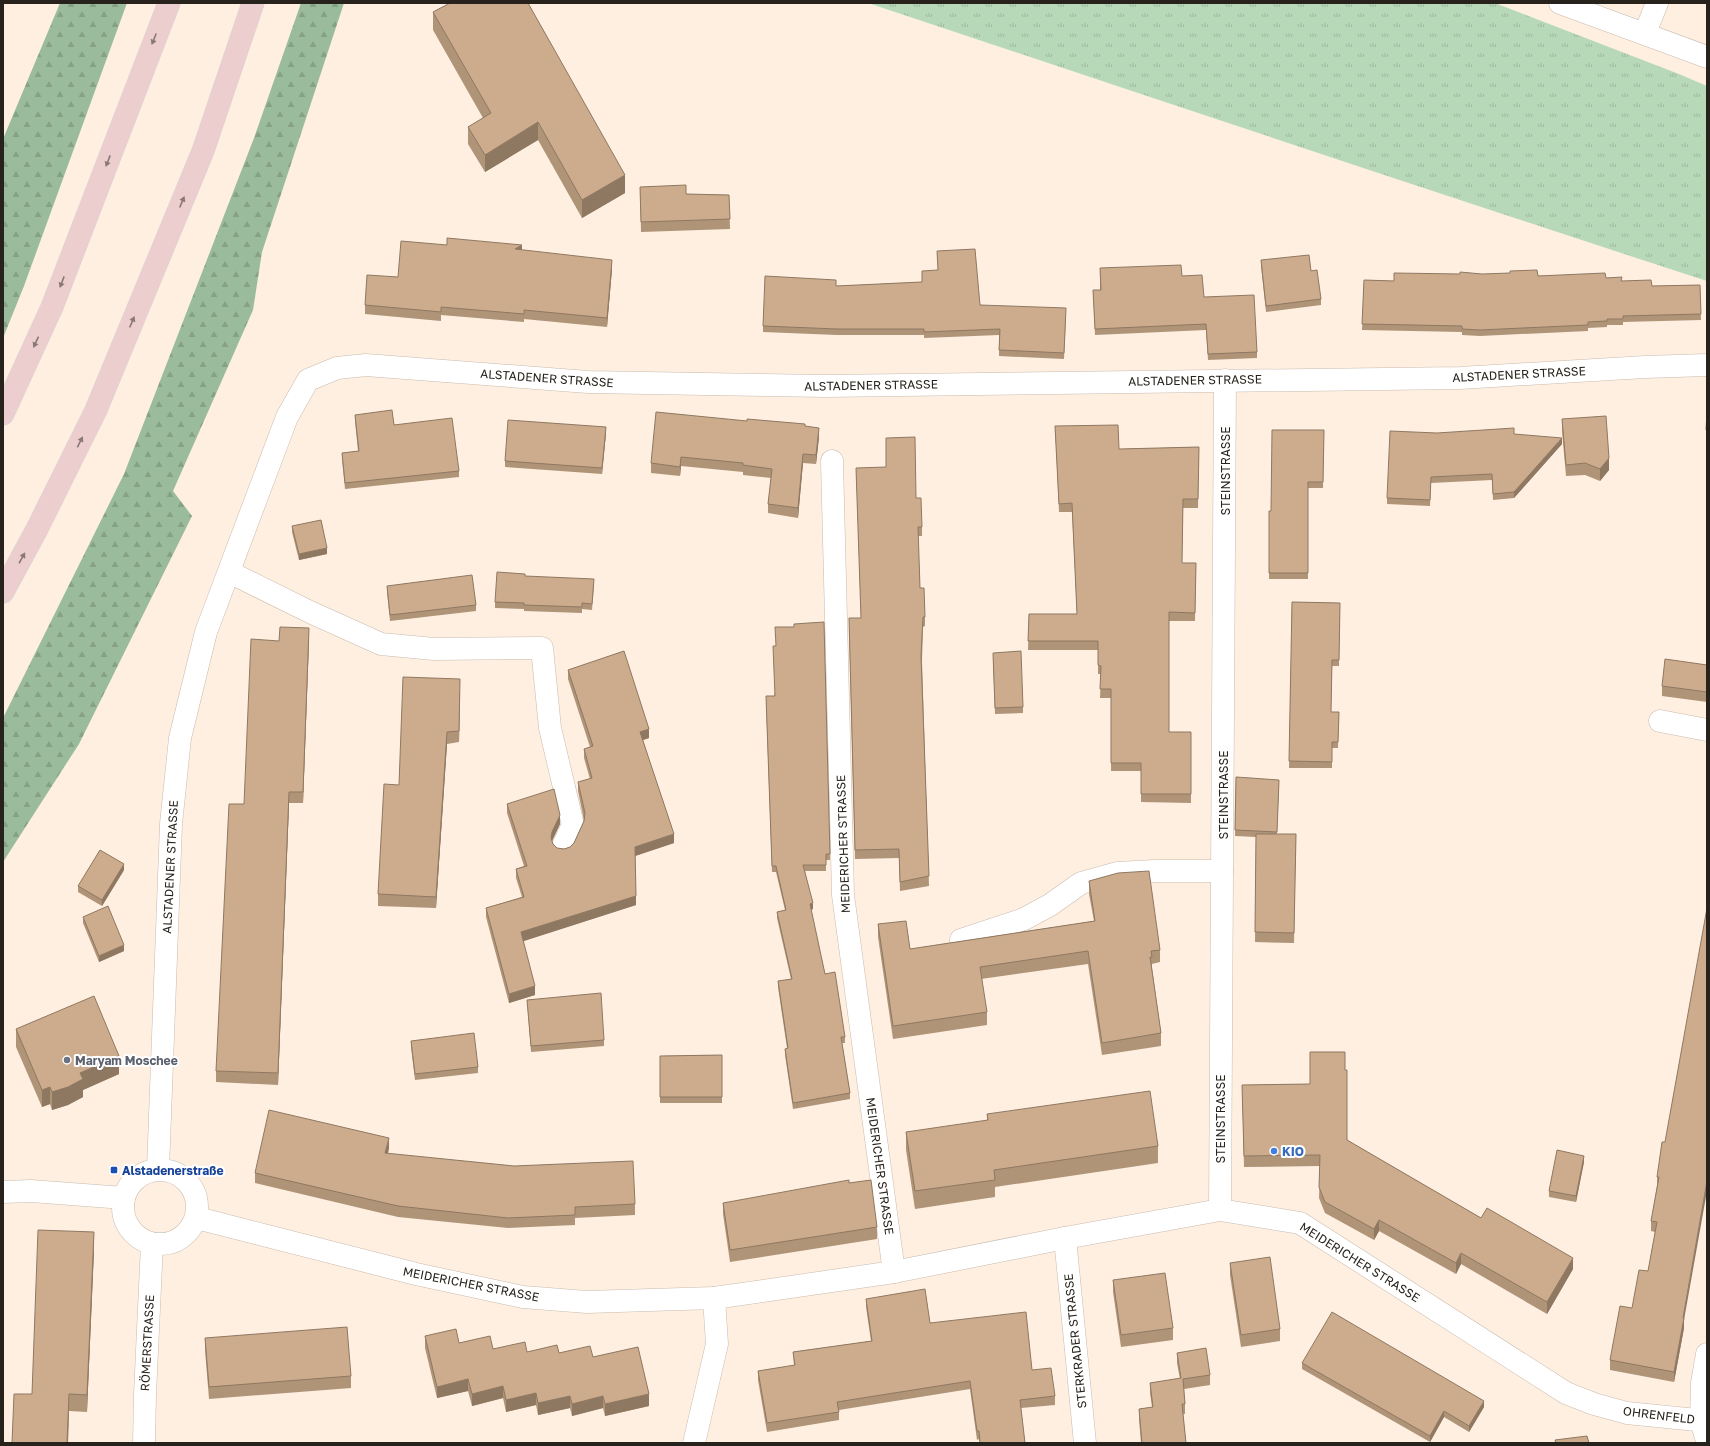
<svg xmlns="http://www.w3.org/2000/svg" width="1710" height="1446" font-family="'Golos Text',sans-serif">
	<defs>
		<pattern id="grass-tufts" width="24" height="20" patternUnits="userSpaceOnUse"><rect width="24" height="20" fill="#b7d9b8"/><path d="M3 7l-1-3M5 7V3M7 7l1-3M15 17l-1-3M17 17v-4M19 17l1-3" fill="none" stroke="#9dba9e"/></pattern>
		<pattern id="forest-firs" width="22" height="20" patternUnits="userSpaceOnUse"><rect width="22" height="20" fill="#9bbc9c"/><path d="M5 1l3.5 6h-7zM16 11l3.5 6h-7z" fill="#86a186"/></pattern>
	</defs>
	<rect width="100%" height="100%" fill="#feefe1"/>
	<path fill="url(#grass-tufts)" d="M868,3h627l184,71 28,12v195c-280,-91 -559,-185 -839,-278z"/>
	<g fill="url(#forest-firs)">
		<polygon points="60,3 127,3 24,286 3,338 3,139"/>
		<polygon points="301,3 344,3 262,252 253,310 173,491 192,516 79,744 3,862 3,718 124,474 254,138"/>
	</g>
	<g fill="none" stroke-linecap="round" stroke-linejoin="round">
		<g stroke="#c9bbae" stroke-width="23">
			<g id="minor">
				<polyline points="1560,3 1707,57"/>
				<polyline points="1645,33 1657,3"/>
				<polyline points="832,461 843,895 894,1272"/>
				<polyline points="229,572 310,612 381,644 434,649 542,648 550,728 573,825 563,846"/>
				<polyline points="1660,721 1707,730"/>
				<polyline points="961,940 1024,919 1050,905 1081,883 1117,873 1155,871 1222,871"/>
				<polyline points="158,1169 171,824 180,738 206,632 287,417 308,380 337,368 366,365 588,382 826,386 1460,378 1645,367 1707,365"/>
				<circle cx="160" cy="1207" r="37"/>
				<polyline points="3,1192 31,1191 124,1198"/>
				<polyline points="1220,1210 1225,380"/>
				<polyline points="197,1218 416,1274 523,1297 587,1302 714,1298 894,1272 1065,1238 1220,1210 1300,1223 1566,1393 1594,1404 1627,1413 1707,1421"/>
				<polyline points="1065,1238 1085,1443"/>
				<polyline points="1707,1354 1702,1383 1701,1420 1707,1441"/>
				<polyline points="144,1443 145,1394 152,1244"/>
				<polyline points="694,1443 717,1344 714,1298"/>
			</g>
		</g>
		<g stroke="#d8d7d6" stroke-width="23">
			<g id="highway">
				<polyline points="3,414 52,307 169,3"/>
				<polyline points="3,592 37,529 96,410 203,151 253,3"/>
			</g>
		</g>
		<use href="#minor" stroke="#fff" stroke-width="22"/>
		<use href="#highway" stroke="#edcecf" stroke-width="22"/>
	</g>
	<g fill="#af9478">
		<polygon points="433,12 625,193 582,218 538,140 485,172 468,144 468,127 483,118 433,30"/>
		<polygon points="640,187 686,194 729,195 730,229 641,232"/>
		<polygon points="522,250 612,269 607,327 524,319 524,322 441,315 441,321 365,314 365,305 398,277"/>
		<polygon points="937,251 980,305 1066,314 1064,359 999,356 999,335 924,338 924,335 837,335 763,332 763,326 836,286 922,282 938,270"/>
		<polygon points="1261,260 1311,271 1321,299 1321,305 1266,312 1261,266"/>
		<polygon points="1100,268 1182,276 1204,297 1257,352 1257,358 1208,360 1206,330 1095,335 1093,290 1100,290"/>
		<polygon points="1460,274 1482,274 1606,278 1652,286 1700,285 1701,320 1623,322 1623,325 1607,325 1607,327 1588,328 1588,331 1480,336 1462,335 1462,332 1362,330 1364,280 1394,281"/>
		<polygon points="1707,411 1707,440 1706,440"/>
		<polygon points="355,415 394,425 459,471 459,477 345,489 342,459 342,453 358,451 355,421"/>
		<polygon points="1562,419 1609,470 1600,481 1585,475 1566,476 1562,431"/>
		<polygon points="747,421 805,426 819,437 816,464 803,463 798,518 768,513 768,504 771,478 743,475 743,472 681,466 680,476 651,473 651,463"/>
		<polygon points="1055,426 1119,449 1199,447 1198,508 1183,508 1182,563 1196,563 1195,621 1169,621 1169,732 1191,732 1191,803 1141,802 1141,771 1111,771 1111,698 1100,698 1101,674 1098,674 1098,650 1028,650 1029,614 1077,614 1072,512 1059,512"/>
		<polygon points="1324,430 1323,488 1308,488 1308,579 1269,579 1269,511 1271,511"/>
		<polygon points="606,433 602,474 505,467 505,461"/>
		<polygon points="1437,433 1514,434 1562,444 1514,498 1493,500 1492,480 1431,483 1430,506 1387,504 1387,498"/>
		<polygon points="856,468 916,498 922,527 922,536 918,536 920,588 925,617 925,626 923,627 922,661 929,886 900,891 899,858 855,859 849,627 861,618"/>
		<polygon points="292,526 327,554 299,560 292,532"/>
		<polygon points="525,576 594,585 592,610 582,609 582,613 524,611 524,609 495,608 495,602"/>
		<polygon points="387,586 476,605 476,611 390,621 387,592"/>
		<polygon points="1292,602 1340,603 1339,666 1332,666 1331,712 1339,712 1338,748 1332,748 1332,768 1289,768"/>
		<polygon points="824,622 830,860 826,860 826,871 805,871 813,909 811,910 825,974 845,1037 845,1043 842,1043 850,1093 850,1099 793,1109 785,1055 785,1049 787,1048 778,987 778,981 791,979 777,918 777,912 785,910 776,872 772,872 766,702 774,696 794,627"/>
		<polygon points="309,639 303,803 289,803 278,1085 216,1082 216,1071 279,641"/>
		<polygon points="993,659 1023,707 1023,713 995,714"/>
		<polygon points="1707,665 1707,702 1662,696 1662,686"/>
		<polygon points="568,670 649,738 643,740 674,843 635,856 636,905 523,941 535,995 509,1003 486,917 486,908 522,897 516,878 516,869 524,866 507,813 507,804 560,824 552,841 553,844 557,848 564,849 570,847 574,843 584,821 578,791 578,782 590,779 584,758 584,749 590,747 568,679"/>
		<polygon points="460,691 459,742 447,744 436,908 378,906 378,894 399,785"/>
		<polygon points="1236,777 1279,786 1277,834 1296,834 1294,943 1255,942 1256,837 1235,836"/>
		<polygon points="124,870 102,906 78,892 78,886"/>
		<polygon points="1089,881 1160,950 1160,962 1152,964 1152,968 1161,1033 1161,1046 1102,1055 1088,964 981,979 987,1012 987,1025 893,1039 878,937 878,924 910,949 1094,921 1089,894"/>
		<polygon points="83,917 124,951 99,962 83,923"/>
		<polygon points="527,1000 604,1040 604,1046 531,1052"/>
		<polygon points="16,1029 119,1074 83,1090 83,1097 68,1105 52,1110 50,1104 42,1107 16,1047"/>
		<polygon points="411,1041 478,1067 478,1073 415,1080 411,1047"/>
		<polygon points="722,1055 722,1103 660,1103 660,1056"/>
		<polygon points="1345,1070 1347,1140 1481,1218 1573,1269 1547,1314 1461,1264 1456,1274 1379,1231 1374,1240 1325,1213 1319,1198 1320,1166 1244,1167 1242,1085 1310,1084"/>
		<polygon points="987,1114 1158,1146 1158,1163 995,1187 995,1197 915,1209 906,1150 906,1132 987,1121"/>
		<polygon points="1665,1142 1684,1320 1684,1328 1674,1382 1610,1370 1610,1360 1648,1271 1655,1232 1651,1231 1651,1221 1657,1186 1657,1177"/>
		<polygon points="389,1148 388,1154 635,1204 635,1215 575,1218 575,1225 508,1228 398,1217 255,1183 255,1173"/>
		<polygon points="1584,1162 1576,1202 1549,1197 1549,1191"/>
		<polygon points="849,1183 877,1227 877,1239 730,1262 723,1214 723,1203"/>
		<polygon points="94,1250 87,1412 69,1411 68,1443 12,1443 32,1394"/>
		<polygon points="1230,1263 1280,1329 1280,1341 1241,1347 1230,1275"/>
		<polygon points="1113,1280 1173,1328 1173,1340 1121,1347 1113,1292"/>
		<polygon points="866,1299 930,1323 1032,1370 1055,1396 1055,1405 1021,1408 1025,1443 980,1443 979,1439 977,1440 970,1389 839,1410 839,1420 767,1432 758,1380 758,1371 794,1366 793,1352 871,1341 866,1307"/>
		<polygon points="425,1336 459,1343 493,1349 527,1352 559,1353 593,1357 649,1406 605,1416 603,1408 572,1416 570,1408 538,1415 536,1405 506,1412 503,1398 472,1406 468,1391 437,1398 425,1348"/>
		<polygon points="205,1338 351,1376 351,1388 209,1399 205,1350"/>
		<polygon points="1177,1353 1210,1375 1210,1385 1184,1389 1185,1404 1185,1414 1183,1414 1186,1443 1141,1443 1139,1419 1139,1409 1152,1407 1150,1393 1150,1383 1180,1379 1177,1363"/>
		<polygon points="1302,1363 1484,1407 1469,1432 1444,1417 1430,1442 1302,1369"/>
	</g>
	<g fill="#8f7862">
		<polygon points="538,122 538,140 485,172 485,155"/>
		<polygon points="625,175 625,193 582,218 582,200"/>
		<polygon points="522,245 522,254 515,249"/>
		<polygon points="612,260 612,269 607,327 607,318"/>
		<polygon points="606,427 606,433 602,474 602,468"/>
		<polygon points="819,428 819,437 816,464 816,455"/>
		<polygon points="1562,438 1562,444 1514,498 1514,492"/>
		<polygon points="803,454 803,463 798,518 798,508"/>
		<polygon points="681,457 681,466 680,476 680,467"/>
		<polygon points="1609,458 1609,470 1600,481 1600,469"/>
		<polygon points="327,548 327,554 299,560 299,554"/>
		<polygon points="309,628 309,639 303,803 303,792"/>
		<polygon points="460,679 460,691 459,742 459,731"/>
		<polygon points="649,729 649,738 640,741 640,732"/>
		<polygon points="447,732 447,744 436,908 436,897"/>
		<polygon points="289,792 289,803 278,1085 278,1073"/>
		<polygon points="560,815 560,824 552,841 551,838 552,832"/>
		<polygon points="674,834 674,843 635,856 635,847"/>
		<polygon points="124,864 124,870 102,906 102,900"/>
		<polygon points="636,896 636,905 521,942 521,932"/>
		<polygon points="813,903 813,909 810,910 810,904"/>
		<polygon points="124,945 124,951 99,962 99,956"/>
		<polygon points="535,986 535,995 509,1003 509,994"/>
		<polygon points="119,1056 119,1074 83,1090 83,1097 68,1105 52,1110 52,1092 80,1073"/>
		<polygon points="50,1087 50,1104 42,1107 42,1090"/>
		<polygon points="389,1138 389,1148 385,1164 385,1153"/>
		<polygon points="1584,1156 1584,1162 1576,1202 1576,1196"/>
		<polygon points="1707,1181 1707,1191 1684,1320 1684,1328 1674,1382 1674,1372 1683,1318"/>
		<polygon points="1379,1220 1379,1231 1374,1240 1374,1229"/>
		<polygon points="94,1232 94,1250 87,1412 87,1395"/>
		<polygon points="1461,1253 1461,1264 1456,1274 1456,1263"/>
		<polygon points="1573,1258 1573,1269 1547,1314 1547,1302"/>
		<polygon points="468,1379 468,1391 437,1398 437,1387"/>
		<polygon points="503,1386 503,1398 472,1406 472,1394"/>
		<polygon points="536,1393 536,1405 506,1412 506,1400"/>
		<polygon points="69,1394 68,1443 67,1443"/>
		<polygon points="649,1394 649,1406 605,1416 605,1404"/>
		<polygon points="570,1396 570,1408 538,1415 538,1403"/>
		<polygon points="603,1396 603,1408 572,1416 572,1404"/>
		<polygon points="1484,1401 1484,1407 1469,1432 1469,1426"/>
		<polygon points="1444,1411 1444,1417 1430,1442 1430,1436"/>
	</g>
	<g fill="#ccac8c" stroke="#8f7862">
		<polygon points="450,3 528,3 625,175 582,200 538,122 485,155 468,127 491,113 433,12"/>
		<polygon points="686,185 686,194 729,195 730,219 641,222 640,187"/>
		<polygon points="447,238 522,245 515,249 612,260 607,318 524,310 524,314 441,307 441,312 365,305 367,275 398,277 401,241 447,245"/>
		<polygon points="975,249 980,305 1066,308 1064,353 999,350 1000,329 924,332 924,329 837,329 763,326 765,276 836,280 836,286 922,282 922,271 938,270 937,251"/>
		<polygon points="1309,255 1311,271 1317,270 1321,299 1266,306 1261,260"/>
		<polygon points="1181,265 1182,276 1202,275 1204,297 1254,295 1257,352 1208,354 1206,324 1095,329 1093,290 1101,290 1100,268"/>
		<polygon points="1537,270 1538,276 1605,273 1606,278 1622,277 1621,281 1651,280 1652,286 1700,285 1701,314 1623,316 1623,319 1607,319 1607,321 1588,322 1588,325 1480,330 1462,329 1462,326 1362,324 1364,280 1394,281 1394,273 1460,274 1460,272 1482,274 1510,273 1510,271"/>
		<polygon points="392,410 394,425 452,418 459,471 345,483 342,453 359,451 355,415"/>
		<polygon points="1707,411 1707,430 1706,430"/>
		<polygon points="656,412 747,421 747,419 805,424 805,426 819,428 816,455 803,454 798,508 768,504 772,469 743,465 743,463 681,457 680,467 651,463"/>
		<polygon points="1606,416 1609,458 1600,469 1585,463 1566,465 1562,419"/>
		<polygon points="508,420 606,427 602,468 505,461"/>
		<polygon points="1118,425 1119,449 1199,447 1198,499 1183,499 1182,563 1196,563 1195,613 1169,612 1169,732 1191,732 1191,794 1141,794 1141,763 1111,763 1111,689 1100,689 1101,666 1098,665 1098,641 1028,641 1029,614 1077,614 1072,503 1059,504 1055,426"/>
		<polygon points="1514,428 1514,434 1562,438 1514,492 1493,494 1492,474 1431,477 1430,500 1387,498 1390,431 1437,433"/>
		<polygon points="1272,430 1324,430 1323,482 1308,482 1308,573 1269,573 1269,511 1271,511"/>
		<polygon points="915,437 916,498 921,498 922,527 918,527 920,588 924,588 925,617 923,617 921,656 929,876 900,882 899,849 855,850 849,618 861,618 856,468 886,467 886,438"/>
		<polygon points="321,520 327,548 299,554 292,526"/>
		<polygon points="497,572 525,574 525,576 594,579 592,604 582,603 582,607 524,605 524,603 495,602"/>
		<polygon points="472,575 476,605 390,615 387,586"/>
		<polygon points="1292,602 1340,603 1339,660 1332,660 1331,712 1339,712 1338,742 1332,742 1332,762 1289,761"/>
		<polygon points="824,622 830,854 826,854 826,865 803,865 813,903 810,904 825,974 835,972 845,1037 841,1037 850,1093 793,1103 785,1049 788,1048 778,981 792,979 777,912 786,910 776,866 772,866 766,696 775,696 773,646 776,646 775,627 794,627 794,624"/>
		<polygon points="280,627 309,628 303,792 289,792 278,1073 216,1071 229,804 244,804 251,639 279,641"/>
		<polygon points="624,651 649,729 640,732 674,834 635,847 636,896 521,932 535,986 509,994 486,908 524,897 516,869 527,866 507,804 554,789 560,815 552,832 551,838 553,844 557,848 564,849 570,847 574,843 584,821 585,813 578,782 592,778 584,749 593,746 568,670"/>
		<polygon points="1021,651 1023,707 995,708 993,653"/>
		<polygon points="1665,659 1707,665 1707,692 1662,686"/>
		<polygon points="403,677 460,679 459,731 447,732 436,897 378,894 384,784 399,785"/>
		<polygon points="1236,777 1279,780 1277,832 1235,830"/>
		<polygon points="1256,834 1296,834 1294,933 1255,932"/>
		<polygon points="100,850 124,864 102,900 78,886"/>
		<polygon points="1149,871 1160,950 1151,951 1152,957 1150,957 1161,1033 1102,1043 1088,951 980,967 987,1012 893,1026 878,924 906,921 910,949 1095,921 1089,881 1118,873"/>
		<polygon points="108,906 124,945 99,956 83,917"/>
		<polygon points="1707,908 1707,1181 1683,1318 1684,1318 1674,1372 1610,1360 1620,1306 1632,1308 1639,1270 1648,1271 1657,1222 1651,1221 1659,1177 1657,1177 1662,1142 1665,1142"/>
		<polygon points="601,993 604,1040 531,1046 527,1000"/>
		<polygon points="94,996 119,1056 80,1073 83,1079 68,1087 52,1092 50,1087 42,1090 16,1029"/>
		<polygon points="474,1033 478,1067 415,1074 411,1041"/>
		<polygon points="1310,1052 1345,1052 1345,1070 1347,1070 1347,1140 1481,1218 1487,1208 1573,1258 1547,1302 1461,1253 1456,1263 1379,1220 1374,1229 1325,1202 1319,1187 1320,1155 1244,1156 1242,1085 1310,1084"/>
		<polygon points="722,1055 722,1097 660,1097 660,1056"/>
		<polygon points="1150,1091 1158,1146 994,1170 995,1180 915,1191 906,1132 988,1120 987,1114"/>
		<polygon points="269,1110 389,1138 385,1153 514,1166 633,1161 635,1204 575,1207 575,1215 508,1218 398,1206 255,1173"/>
		<polygon points="1557,1150 1584,1156 1576,1196 1549,1191"/>
		<polygon points="849,1180 849,1183 871,1180 877,1227 730,1250 723,1203"/>
		<polygon points="38,1230 94,1232 87,1395 69,1394 67,1443 12,1443 14,1394 32,1394"/>
		<polygon points="1270,1257 1280,1329 1241,1335 1230,1263"/>
		<polygon points="1165,1273 1173,1328 1121,1335 1113,1280"/>
		<polygon points="925,1289 930,1323 1026,1312 1032,1370 1051,1368 1055,1396 1020,1400 1025,1443 980,1443 979,1431 977,1431 970,1381 837,1402 839,1412 767,1423 758,1371 795,1365 793,1352 872,1341 866,1299"/>
		<polygon points="1332,1312 1484,1401 1469,1426 1444,1411 1430,1436 1302,1363"/>
		<polygon points="347,1327 351,1376 209,1387 205,1338"/>
		<polygon points="456,1329 459,1343 490,1336 493,1349 525,1342 527,1352 557,1345 559,1353 590,1346 593,1357 638,1347 649,1394 605,1404 603,1396 572,1404 570,1396 538,1403 536,1393 506,1400 503,1386 472,1394 468,1379 437,1387 425,1336"/>
		<polygon points="1206,1348 1210,1375 1183,1379 1185,1404 1182,1404 1186,1443 1142,1443 1139,1409 1153,1407 1150,1383 1181,1378 1177,1353"/>
		<polygon points="1587,1436 1589,1443 1556,1443 1555,1440"/>
	</g>
	<defs><path id="oneway-solid" d="M-6-.8H1V-3.2L6.5 0L1 3.2V.8H-6Z"/></defs>
	<g fill="#8a7876">
		<use href="#oneway-solid" transform="translate(154 39) rotate(112)"/>
		<use href="#oneway-solid" transform="translate(108 161) rotate(111)"/>
		<use href="#oneway-solid" transform="translate(182 202) rotate(-67)"/>
		<use href="#oneway-solid" transform="translate(62 282) rotate(111)"/>
		<use href="#oneway-solid" transform="translate(132 322) rotate(-67)"/>
		<use href="#oneway-solid" transform="translate(36 342) rotate(115)"/>
		<use href="#oneway-solid" transform="translate(80 442) rotate(-64)"/>
		<use href="#oneway-solid" transform="translate(22 558) rotate(-61)"/>
	</g>
	<circle fill="#6b7280" stroke="#fff" stroke-width="1.5" cx="67" cy="1060" r="4"/>
	<circle fill="#3f7fe0" stroke="#fff" stroke-width="1.5" cx="1274" cy="1151" r="4"/>
	<rect fill="#1a4fb4" stroke="#fff" stroke-width="1.5" x="110" y="1166" width="8" height="8" rx="2"/>
	<g text-anchor="middle" dominant-baseline="central" stroke-width="4" stroke-linejoin="round" paint-order="stroke">
		<g font-size="12" fill="#27221c" stroke="#fff">
			<text transform="translate(1519 374) rotate(-3)">ALSTADENER STRASSE</text>
			<text transform="translate(547 378) rotate(4)">ALSTADENER STRASSE</text>
			<text transform="translate(1195 380) rotate(-1)">ALSTADENER STRASSE</text>
			<text transform="translate(871 385) rotate(-1)">ALSTADENER STRASSE</text>
			<text transform="translate(1225 471) rotate(-90)">STEINSTRASSE</text>
			<text transform="translate(1223 795) rotate(-90)">STEINSTRASSE</text>
			<text transform="translate(843 844) rotate(-92)">MEIDERICHER STRASSE</text>
			<text transform="translate(170 867) rotate(-87)">ALSTADENER STRASSE</text>
			<text transform="translate(1220 1119) rotate(-90)">STEINSTRASSE</text>
			<text transform="translate(880 1166) rotate(82)">MEIDERICHER STRASSE</text>
			<text transform="translate(1360 1262) rotate(32)">MEIDERICHER STRASSE</text>
			<text transform="translate(471 1284) rotate(11)">MEIDERICHER STRASSE</text>
			<text transform="translate(1075 1341) rotate(-96)">STERKRADER STRASSE</text>
			<text transform="translate(147 1343) rotate(-87)">RÖMERSTRASSE</text>
			<text transform="translate(1659 1415) rotate(7)">OHRENFELD</text>
		</g>
		<g font-size="12" font-weight="bold" fill="#5b616d" stroke="#fff" text-anchor="start">
			<text x="75" y="1060">Maryam Moschee</text>
		</g>
		<g font-size="12" font-weight="bold" fill="#366cbe" stroke="#fff" text-anchor="start">
			<text x="1282" y="1151">KIO</text>
		</g>
		<g font-size="12" font-weight="bold" fill="#164399" stroke="#fff" text-anchor="start">
			<text x="122" y="1170">Alstadenerstraße</text>
		</g>
	</g>
	<rect width="1710" height="1446" fill="none" stroke="#27221c" stroke-width="8"/>
</svg>
